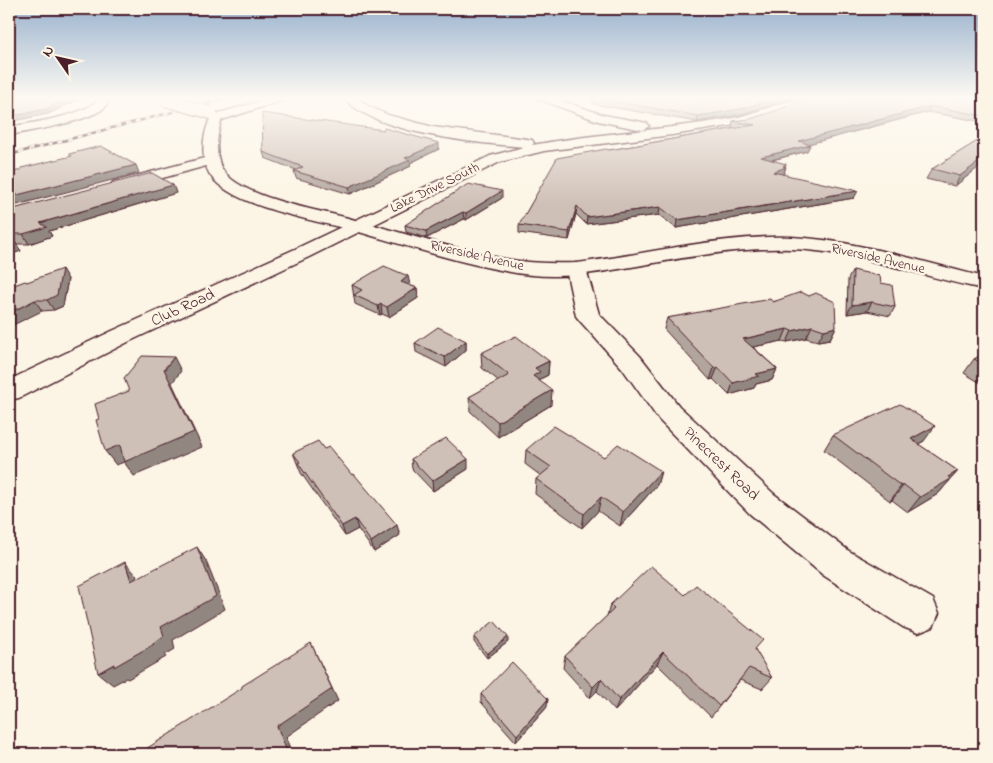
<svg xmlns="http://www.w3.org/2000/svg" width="993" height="763" font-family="'Indie Flower',sans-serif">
	<rect width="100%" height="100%" fill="#fcf5e5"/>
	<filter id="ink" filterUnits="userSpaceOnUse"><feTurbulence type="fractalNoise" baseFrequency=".02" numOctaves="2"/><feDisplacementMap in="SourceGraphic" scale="10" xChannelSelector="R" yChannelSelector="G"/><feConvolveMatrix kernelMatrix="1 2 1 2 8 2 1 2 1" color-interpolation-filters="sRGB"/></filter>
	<g filter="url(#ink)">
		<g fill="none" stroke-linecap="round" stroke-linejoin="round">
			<g stroke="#4a1f2b" stroke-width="3">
				<g id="street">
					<path d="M99,98h11c-2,4 -3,8 -6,10 -17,14 -73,23 -95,27v-8c21,-4 78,-11 90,-29z"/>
					<polygon points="272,98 290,98 216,122 210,118 212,115"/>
					<path d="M344,98h13l11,8 20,9 45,12 94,12 5,1 2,3 -2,2c65,-12 132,-15 197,-26 29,-5 56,-21 85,-21l-39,16 -27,9 -76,12 -128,16 -44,11 -191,95 -179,84 -111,57 -10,2v-20l103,-49 183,-82 195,-93 34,-9c-47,-4 -148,-13 -180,-49z"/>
					<polygon points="536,98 553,98 604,115 647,123 649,126 643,130 598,121"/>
					<polygon points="212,156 217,157 219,160 217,163 119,190 113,188 111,185 113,182"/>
					<polygon points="576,263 583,265 586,269 599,314 640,356 679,406 774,494 849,551 933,599 939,613 933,627 918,633 903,627 823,575 750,514 659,420 622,368 580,321 576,316 566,269 569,265"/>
				</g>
			</g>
			<g stroke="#4a1f2b" stroke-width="3">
				<path id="secondary" d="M211,109l4,2 7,7c-5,15 -9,41 3,55 23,27 96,37 130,47 49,13 100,30 150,39 24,4 48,5 72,4 71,-9 143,-28 214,-26 66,3 130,25 193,40v12c-64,-12 -126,-38 -193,-40 -71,-3 -143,18 -214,26 -24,2 -48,1 -72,-4 -49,-9 -98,-25 -146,-39 -39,-11 -118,-23 -145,-52 -15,-17 -12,-43 -4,-61l-5,-6z"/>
			</g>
			<use href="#street" fill="#fcf5e5" fill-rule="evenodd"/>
			<use href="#secondary" fill="#fcf5e5" fill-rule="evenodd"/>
			<g stroke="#4a1f2b" stroke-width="2.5">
				<polyline id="rail" points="9,155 226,98"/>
			</g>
			<use href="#rail" stroke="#fcf5e5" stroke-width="2" stroke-dasharray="5" stroke-linecap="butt"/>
			<g stroke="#4a1f2b" stroke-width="14" stroke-linecap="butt">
				<polyline id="secondary-bridge" points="162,99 211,113"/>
			</g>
			<use href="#secondary-bridge" stroke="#fcf5e5" stroke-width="12"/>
		</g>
		<g fill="#b2a59d" stroke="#4a1f2b">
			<polygon points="593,98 792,99 739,115 697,122 593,104"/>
			<polygon points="984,98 984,122 983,122 928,112 808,144 810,145 807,151 773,160 786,167 784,173 782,174 854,198 676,228 659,215 586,224 576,214 569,240 519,233 519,225 609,150 735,128 732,127 733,121"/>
			<polygon points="984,137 984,163 955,186 926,179 932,169"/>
			<polygon points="439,149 410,163 411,166 350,194 296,178 294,171 296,170 265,158 263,152"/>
			<polygon points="173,185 176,193 49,231 52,236 29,244 16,244 21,251 9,255 9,210"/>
			<polygon points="502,198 466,220 464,219 427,238 406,232 405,225"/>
			<polygon points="853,270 881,283 895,307 890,316 867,311 847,314 848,279"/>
			<polygon points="68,279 63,306 54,310 42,311 14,285 27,282"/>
			<polygon points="352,285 410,285 409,285 417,288 418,298 389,317 382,314 380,315 355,304"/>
			<polygon points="809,296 836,327 830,339 818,341 806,338 787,342 782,341 753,347 777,369 772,380 756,384 754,388 729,395 713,379 710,380 664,329 667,318"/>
			<polygon points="466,341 466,350 446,367 416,352 415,343"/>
			<polygon points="481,353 549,361 548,375 540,379 540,381 551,405 498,437 470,411 469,397 499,381 482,368"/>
			<polygon points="984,354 984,385 964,373 974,359"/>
			<polygon points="833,435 924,441 918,444 958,471 938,494 908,512 892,500 890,501 824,450"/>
			<polygon points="526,450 604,457 661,471 657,485 620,526 598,511 582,528 535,494 536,479 541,476 525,464"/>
			<polygon points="293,453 400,535 374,552 358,529 345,536 301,473"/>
			<polygon points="411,459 468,469 433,491 412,469"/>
			<polygon points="685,595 755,650 772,678 762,689 740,680 711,717 657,664 615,711 597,691 590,698 563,668 565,656 607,616 610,605"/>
			<polygon points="474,637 508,642 487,658 474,642"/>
			<polygon points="481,694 547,707 516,742 481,702"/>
		</g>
		<g fill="#918680" stroke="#4a1f2b">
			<polygon points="69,98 82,98 48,114 9,122 9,117"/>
			<polygon points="777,98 795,98 739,115 697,122 698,116"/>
			<polygon points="931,106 928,112 797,147 799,141"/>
			<polygon points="439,143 439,149 410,163 411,166 350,194 349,187 405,158"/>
			<polygon points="810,145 807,151 759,163 761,157"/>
			<polygon points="984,158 984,163 955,186 960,176"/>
			<polygon points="786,164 784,173 771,179 773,172"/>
			<polygon points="136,165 139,173 9,207 9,197"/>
			<polygon points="173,185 176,193 49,231 52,236 29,244 23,234 40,223"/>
			<polygon points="502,191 502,198 466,220 466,213"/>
			<polygon points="858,191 854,198 676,228 677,220"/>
			<polygon points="577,206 576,214 569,240 569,232"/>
			<polygon points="660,207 659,215 586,224 587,217"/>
			<polygon points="463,212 464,219 427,238 426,231"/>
			<polygon points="15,242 21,251 9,255 9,244"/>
			<polygon points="62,269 68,279 63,306 54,310 47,300"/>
			<polygon points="408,276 410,285 402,291 401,282"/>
			<polygon points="417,288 418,298 389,317 387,307"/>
			<polygon points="35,300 42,311 9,327 9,313"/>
			<polygon points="872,302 867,311 847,314 852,305"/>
			<polygon points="381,304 382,314 380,315 378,306"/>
			<polygon points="812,326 806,338 787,342 792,331"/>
			<polygon points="836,327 830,339 818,341 824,330"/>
			<polygon points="787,329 782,341 739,350 743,339"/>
			<polygon points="466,341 466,350 446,367 445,357"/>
			<polygon points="174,357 181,371 172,383 202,447 134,476 124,462 127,461 116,465 105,451"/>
			<polygon points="549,361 548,375 540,379 539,386 533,376 535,368"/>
			<polygon points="718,367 713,379 710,380 714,368"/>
			<polygon points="777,369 772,380 756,384 754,388 729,395 733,383 756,374"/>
			<polygon points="552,390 551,405 498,437 498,422"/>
			<polygon points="935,426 924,441 900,454 911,439"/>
			<polygon points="468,459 468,469 433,491 432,481"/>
			<polygon points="661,471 657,485 620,526 623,512"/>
			<polygon points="958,471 938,494 908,512 920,497 948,477"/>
			<polygon points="904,485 892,500 890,501 901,486"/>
			<polygon points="601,497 598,511 582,528 584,514"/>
			<polygon points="355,519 358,529 345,536 342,526"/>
			<polygon points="397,525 400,535 374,552 371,542"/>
			<polygon points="197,547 206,561 225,609 173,640 175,649 165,655 166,657 128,679 126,678 113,685 98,673 153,643 161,627"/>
			<polygon points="125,562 137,576 143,595 131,581"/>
			<polygon points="508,637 508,642 487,658 487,654"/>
			<polygon points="311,643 338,701 286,737 292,754 288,754 277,726"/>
			<polygon points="663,652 657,664 615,711 619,700"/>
			<polygon points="601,679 597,691 590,698 593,687"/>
			<polygon points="548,699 547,707 516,742 517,735"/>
		</g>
		<g fill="#cfc0b7" stroke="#4a1f2b">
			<polygon points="9,98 69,98 46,109 9,117"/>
			<polygon points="593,98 777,98 741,109 698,116"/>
			<polygon points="806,98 984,98 984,116 931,106 799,141 810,145 761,157 786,164 783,166 786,167 773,172 858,191 677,220 660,207 587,217 577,206 569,232 519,225 557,158 606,149 609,150 755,125 733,121 750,119 778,110"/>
			<polygon points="262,113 384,130 384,128 439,143 405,158 410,160 349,187 294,171 303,167 263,152"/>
			<polygon points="984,137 984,158 960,176 932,169"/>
			<polygon points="101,146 136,165 9,197 9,173 21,170 21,168 72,156 69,154"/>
			<polygon points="152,173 173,185 40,223 47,227 23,234 9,234 9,210"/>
			<polygon points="468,184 502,191 466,213 463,212 426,231 405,225"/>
			<polygon points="9,238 15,242 9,244"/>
			<polygon points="384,266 408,276 401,282 417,288 387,307 381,304 378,306 354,295 362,290 352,285"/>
			<polygon points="62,269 57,295 47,300 35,300 9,313 9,284 14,285 25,281 27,282"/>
			<polygon points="853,270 880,276 881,283 892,285 895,307 872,302 852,305"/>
			<polygon points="801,292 809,296 816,293 835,302 836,327 824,330 812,326 792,331 787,329 743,339 777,369 756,374 759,376 733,383 718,367 714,368 667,318 770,299 773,302"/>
			<polygon points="438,327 466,341 445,357 415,343"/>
			<polygon points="516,336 549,361 535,368 540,372 533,376 552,390 498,422 469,397 509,375 481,353"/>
			<polygon points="984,354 984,364 974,359"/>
			<polygon points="142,356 174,357 164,369 194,432 124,462 120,445 105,451 96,420 99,419 95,404 129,391 124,378"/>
			<polygon points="900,404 935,426 911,439 958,471 948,477 951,479 920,497 904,485 901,486 833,435"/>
			<polygon points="554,426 604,457 618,444 661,471 623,512 601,497 584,514 536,479 551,467 526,450"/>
			<polygon points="446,438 468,459 432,481 411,459"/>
			<polygon points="318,441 324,449 329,447 352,475 354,474 397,525 371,542 355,519 342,526 298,463 300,462 293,453"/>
			<polygon points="197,547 216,596 161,627 164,636 153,643 154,644 114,667 114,664 98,673 79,586 125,562 131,581"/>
			<polygon points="651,566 685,595 696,585 763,640 755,649 772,678 749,668 719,706 663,652 619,700 601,679 593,687 565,656 614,609 610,605"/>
			<polygon points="494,621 508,637 487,654 474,637"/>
			<polygon points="311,643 332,689 277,726 288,754 138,754 242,688 242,686"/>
			<polygon points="512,662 548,699 517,735 481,694"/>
		</g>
	</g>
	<linearGradient id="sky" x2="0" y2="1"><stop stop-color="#98b1cd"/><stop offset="0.48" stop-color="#fefaf3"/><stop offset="1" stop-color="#fefaf3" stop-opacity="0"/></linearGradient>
	<rect width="993" height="205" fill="url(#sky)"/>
	<g text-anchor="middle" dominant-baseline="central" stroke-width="5" stroke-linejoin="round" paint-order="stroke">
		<g font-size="14" fill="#4a1f2b" stroke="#fcf5e5">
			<text transform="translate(435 188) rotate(-26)">Lake Drive South</text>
			<text transform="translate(477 256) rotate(13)">Riverside Avenue</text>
			<text transform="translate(878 259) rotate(13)">Riverside Avenue</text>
		</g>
		<g font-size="16" fill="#4a1f2b" stroke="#fcf5e5">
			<text transform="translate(183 308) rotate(-25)">Club Road</text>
			<text transform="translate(721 464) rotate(44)">Pinecrest Road</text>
		</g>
	</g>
	<rect width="993" height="763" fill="none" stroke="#fcf5e5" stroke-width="30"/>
	<rect x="15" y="15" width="963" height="733" fill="none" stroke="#4a1f2b" stroke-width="2" filter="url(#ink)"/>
	<g transform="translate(58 58) rotate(304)" stroke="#fcf5e5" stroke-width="4" paint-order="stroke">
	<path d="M0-4L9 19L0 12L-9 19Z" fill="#4a1f2b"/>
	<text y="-8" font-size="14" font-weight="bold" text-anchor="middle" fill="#4a1f2b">N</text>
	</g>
</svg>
